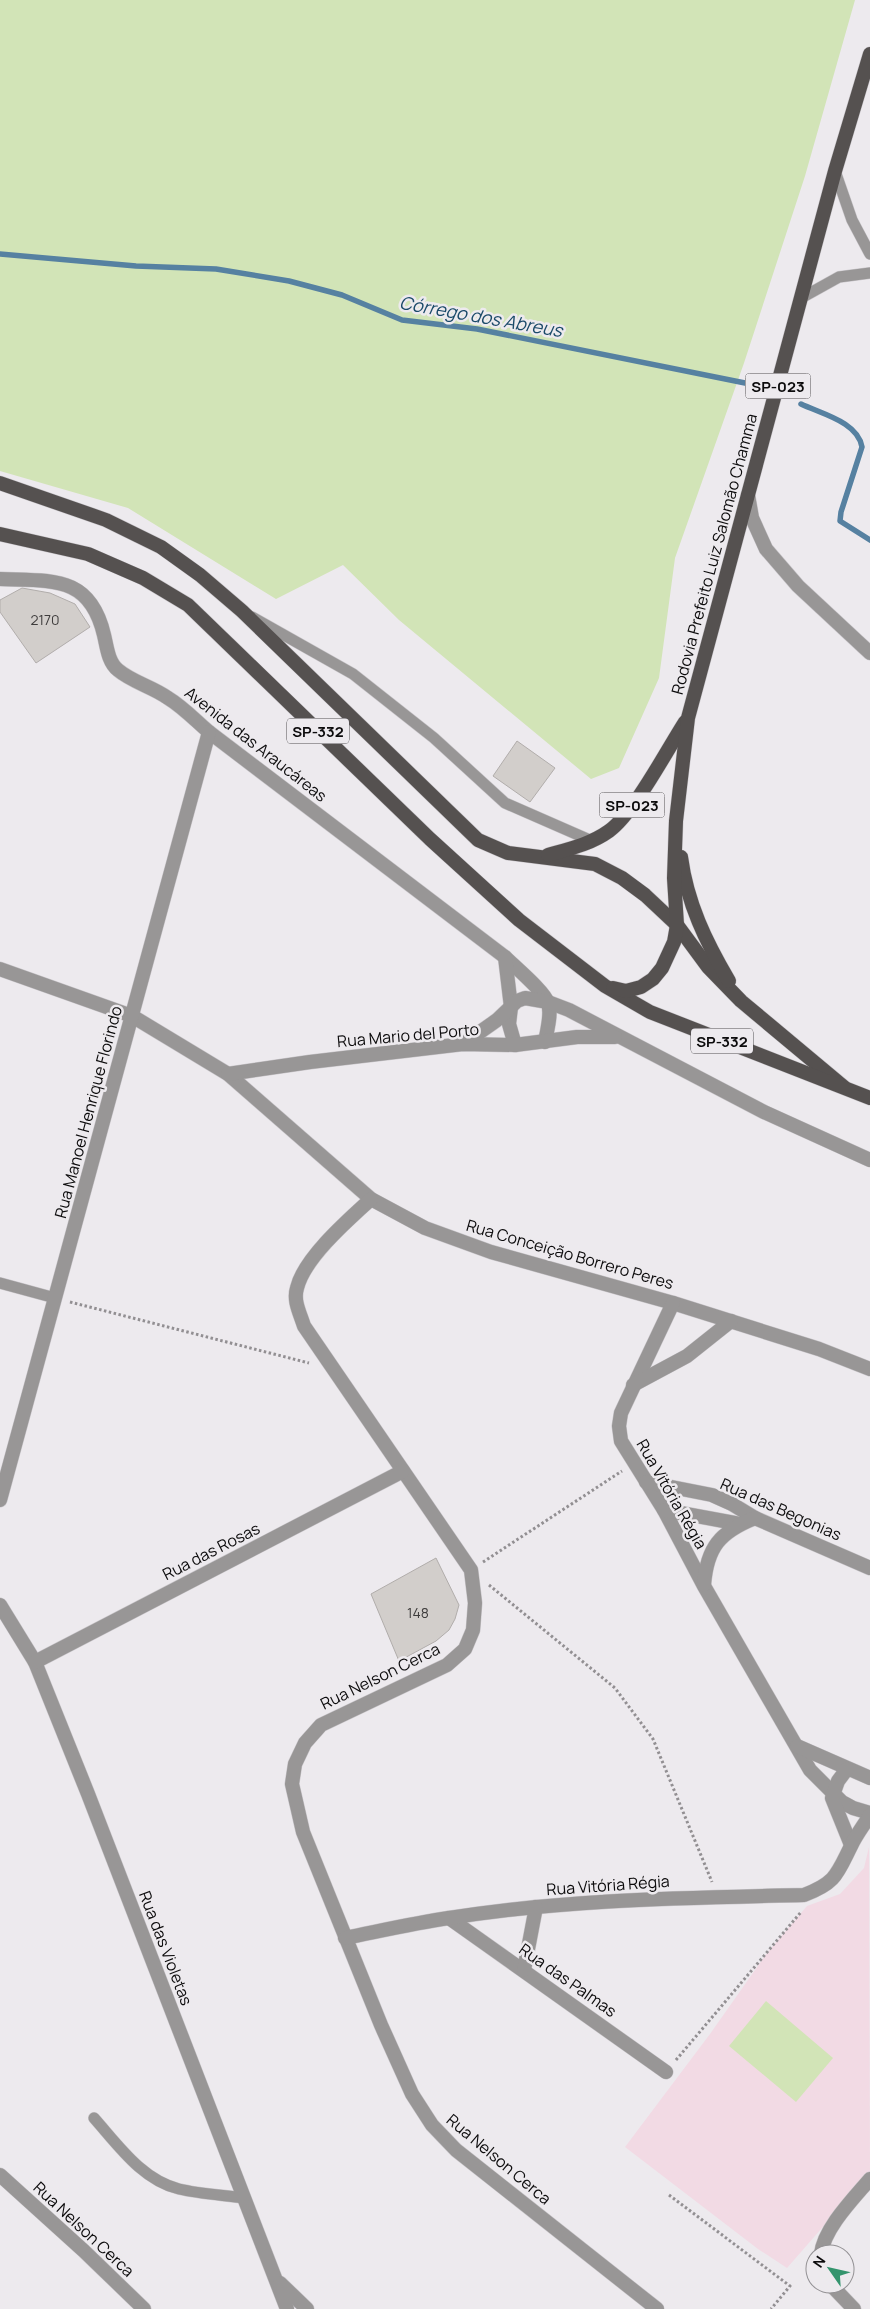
<svg xmlns="http://www.w3.org/2000/svg" width="870" height="2309" font-family="Manrope,sans-serif">
	<rect width="100%" height="100%" fill="#edeaee"/>
	<polygon fill="#f2dae4" points="869,1847 870,2173 787,2268 758,2249 625,2147 710,2034 767,1953 807,1906 840,1894 864,1868"/>
	<g fill="#d2e4b7">
		<polygon points="0,0 855,0 805,176 744,363 675,558 659,678 619,768 591,779 399,620 343,565 276,599 128,508 0,471"/>
		<polygon points="766,2001 833,2058 796,2102 729,2046"/>
	</g>
	<g fill="none" stroke-linecap="round" stroke-linejoin="round">
		<g stroke="#5681a1" stroke-width="5.5">
			<polyline points="0,254 136,266 216,269 289,281 342,295 402,320 477,329 750,384"/>
			<path d="M801,404c21,10 57,18 61,43l-21,65 -1,9 30,19"/>
		</g>
	</g>
	<g fill="#d2cecb" stroke="#b1adab">
		<polygon points="22,588 50,593 75,604 90,627 36,663 0,612 0,600"/>
		<polygon points="517,741 555,768 530,802 493,776"/>
		<polygon points="436,1558 459,1605 455,1619 449,1630 436,1641 399,1661 371,1594"/>
	</g>
	<g fill="none" stroke-linecap="round" stroke-linejoin="round">
		<g stroke="#c9c6ca" stroke-width="12">
			<g id="service">
				<polyline points="835,171 852,220 870,254"/>
				<polyline points="803,297 839,277 870,273"/>
				<polyline points="252,617 353,674 434,738 505,803 592,841"/>
				<polyline points="0,1283 55,1298"/>
				<path d="M94,2118c24,27 48,62 85,71 21,5 44,6 66,9"/>
			</g>
		</g>
		<g stroke="#c9c6ca" stroke-width="15">
			<g id="minor">
				<path d="M0,579c52,2 90,-4 104,56 3,12 4,27 14,35 14,12 35,17 50,28 15,9 28,23 41,34l296,225c9,9 40,35 43,46 4,11 -1,27 -3,39"/>
				<polyline points="505,957 511,1007 509,1024 515,1045"/>
				<polyline points="0,969 132,1016 228,1074 371,1199 425,1228 491,1252 673,1303 819,1349 870,1369"/>
				<polyline points="463,1044 497,1020 517,1001 525,998 548,1002 569,1010 764,1112 870,1160"/>
				<polyline points="228,1074 310,1062 463,1044 515,1045 577,1037 615,1037"/>
				<path d="M371,1199c-22,20 -67,59 -74,89 -4,13 3,25 7,38l167,244 4,33 -2,27 -8,19 -18,16 -126,60 -16,18 -10,21 -3,20 11,48 78,193 31,69 20,31 24,25 201,159"/>
				<polyline points="673,1303 621,1413 619,1426 621,1441 664,1510 704,1586 810,1770 842,1802 853,1808 870,1813"/>
				<polyline points="633,1385 687,1356 731,1321"/>
				<polyline points="646,1482 712,1495 732,1504 755,1518 870,1568"/>
				<polyline points="0,1500 209,732"/>
				<polyline points="664,1510 740,1524"/>
				<path d="M704,1585c3,-38 16,-53 51,-67"/>
				<polyline points="0,1605 35,1662 88,1794 287,2309"/>
				<polyline points="35,1662 403,1471"/>
				<polyline points="797,1746 870,1778"/>
				<polyline points="847,1769 838,1781 832,1798 851,1845"/>
				<polyline points="449,1918 666,2072"/>
				<path d="M345,1938c35,-7 69,-15 104,-20 118,-19 237,-20 355,-23 32,-12 33,-21 47,-49 5,-11 13,-21 19,-31"/>
				<polyline points="524,1970 536,1907"/>
				<polyline points="0,2175 84,2251 144,2309"/>
				<path d="M821,2254c3,-26 33,-56 49,-75"/>
				<polyline points="280,2283 307,2309"/>
				<polyline points="830,2284 854,2309"/>
			</g>
		</g>
		<g stroke="#c9c6ca" stroke-width="15">
			<polyline id="tertiary" points="748,495 752,518 766,549 798,586 870,653"/>
		</g>
		<g stroke="#c9c6ca" stroke-width="15">
			<g id="primary">
				<polyline points="0,483 106,520 161,547 200,575 242,611 478,840 508,853 595,864 622,878 645,895 677,925 708,967 741,1001 844,1087"/>
				<polyline points="0,534 88,554 143,578 188,605 430,839 519,920 605,986 650,1012 870,1098"/>
				<path d="M548,855c21,-6 43,-11 61,-24 25,-18 58,-81 76,-109"/>
				<path d="M681,857c6,46 25,85 48,124"/>
				<polyline points="613,988 626,991 641,987 653,979 662,968 674,942 677,925 674,878 676,821 688,718 835,171 870,54"/>
			</g>
		</g>
		<g stroke="#928f92" stroke-width="3" stroke-dasharray="2.5 2.5" stroke-linecap="butt">
			<polyline points="70,1302 309,1363"/>
			<polyline points="483,1562 622,1471"/>
			<polyline points="489,1585 615,1688 653,1739 712,1882"/>
			<polyline points="676,2060 801,1912"/>
			<polyline points="669,2195 790,2286 771,2309"/>
		</g>
		<use href="#service" stroke="#989696" stroke-width="11"/>
		<use href="#minor" stroke="#989696" stroke-width="14"/>
		<use href="#tertiary" stroke="#989696" stroke-width="14"/>
		<use href="#primary" stroke="#555150" stroke-width="14"/>
	</g>
	<g text-anchor="middle" dominant-baseline="central" stroke-width="5" stroke-linejoin="round" paint-order="stroke">
		<g font-size="14" fill="#3e3c3c">
			<text x="45" y="619">2170</text>
			<text x="418" y="1612">148</text>
		</g>
		<g fill="#edeaee" stroke="#504e50" stroke-width="1">
			<rect x="745.5" y="373.5" width="65" height="25" rx="4"/>
			<rect x="287" y="718.5" width="62" height="25" rx="4"/>
			<rect x="599.5" y="792.5" width="65" height="25" rx="4"/>
			<rect x="691" y="1028.5" width="62" height="25" rx="4"/>
		</g>
		<g font-size="15" font-weight="bold" fill="#0c0b0c">
			<text x="778" y="386">SP-023</text>
			<text x="318" y="731">SP-332</text>
			<text x="632" y="805">SP-023</text>
			<text x="722" y="1041">SP-332</text>
		</g>
		<g font-size="16" fill="#0c0b0c" stroke="#edeaee">
			<text transform="translate(714 554) rotate(-75)">Rodovia Prefeito Luiz Salomão Chamma</text>
			<text transform="translate(256 744) rotate(38)">Avenida das Araucáreas</text>
			<text transform="translate(408 1035) rotate(-5)">Rua Mario del Porto</text>
			<text transform="translate(88 1112) rotate(-75)">Rua Manoel Henrique Florindo</text>
			<text transform="translate(570 1254) rotate(16)">Rua Conceição Borrero Peres</text>
			<text transform="translate(672 1494) rotate(60)">Rua Vitória Régia</text>
			<text transform="translate(781 1509) rotate(24)">Rua das Begonias</text>
			<text transform="translate(211 1551) rotate(-27)">Rua das Rosas</text>
			<text transform="translate(380 1676) rotate(-26)">Rua Nelson Cerca</text>
			<text transform="translate(608 1885) rotate(-4)">Rua Vitória Régia</text>
			<text transform="translate(166 1948) rotate(69)">Rua das Violetas</text>
			<text transform="translate(568 1980) rotate(35)">Rua das Palmas</text>
			<text transform="translate(499 2159) rotate(40)">Rua Nelson Cerca</text>
			<text transform="translate(84 2229) rotate(43)">Rua Nelson Cerca</text>
		</g>
		<g font-size="18" font-style="italic" fill="#1b4a69" stroke="#edeaee">
			<text transform="translate(481 316) rotate(10)">Córrego dos Abreus</text>
		</g>
	</g>
	<g transform="translate(830 2269) rotate(304)"><circle r="24" fill="#edeaee" stroke="#939194"/>
	<path d="M0-4L9 19L0 12L-9 19Z" fill="#34946d"/>
	<text y="-8" font-size="14" font-weight="bold" text-anchor="middle" fill="#0c0b0c">N</text>
	</g>
</svg>
